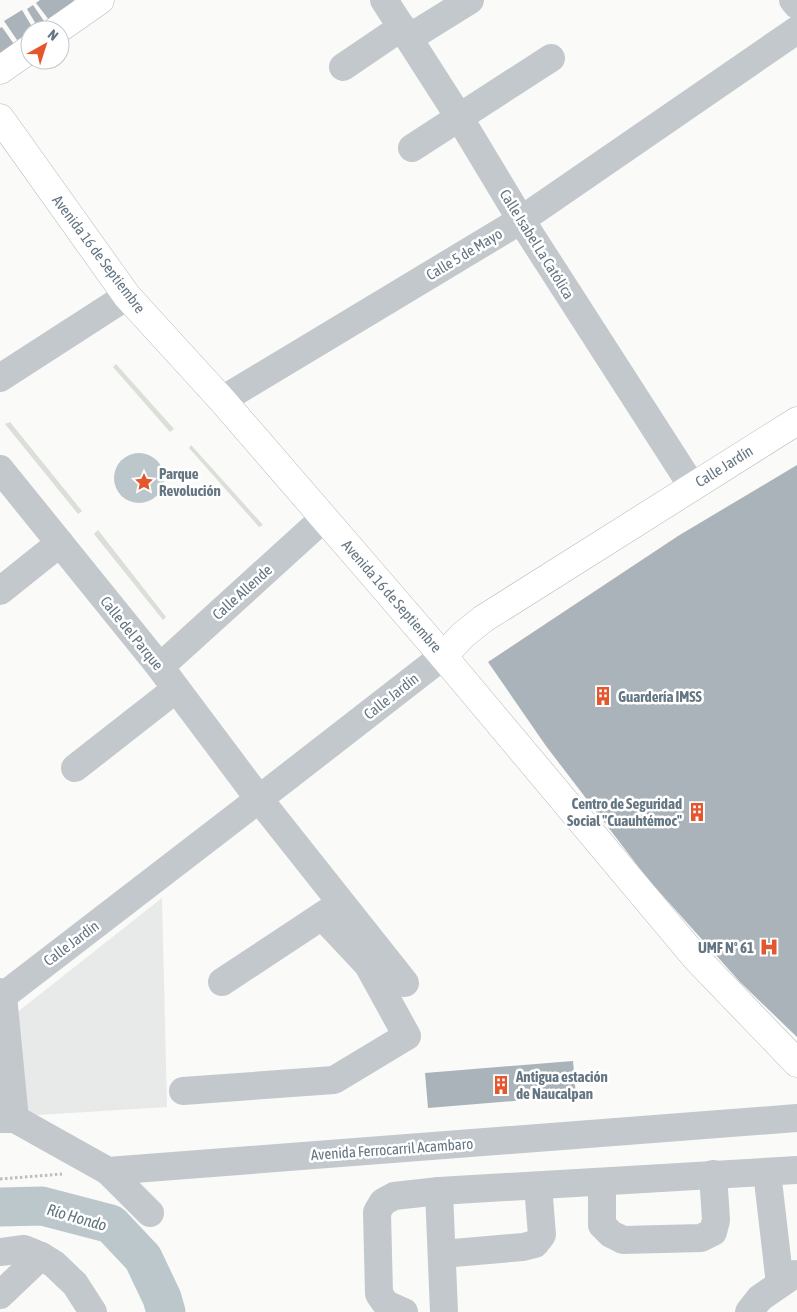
<svg xmlns="http://www.w3.org/2000/svg" width="797" height="1312" font-family="'Asap Condensed',sans-serif">
	<rect width="100%" height="100%" fill="#fafaf8"/>
	<polygon fill="#e8e9e9" points="162,898 167,1107 22,1116 15,1014"/>
	<g fill="#dadfd7">
		<polygon points="116,364 174,429 170,432 113,367"/>
		<polygon points="10,422 82,511 78,514 5,424"/>
		<polygon points="191,445 263,525 259,527 189,448"/>
		<polygon points="98,530 166,617 163,620 94,534"/>
	</g>
	<circle fill="#bbc7cb" cx="139" cy="478" r="25"/>
	<g fill="none" stroke-linecap="round" stroke-linejoin="round">
		<polyline stroke="#bbc7cb" stroke-width="39" points="0,1207 42,1206 111,1224 143,1258 162,1298 166,1312"/>
	</g>
	<g fill="#aab3b9">
		<polygon points="40,0 73,0 76,3 49,20 36,3"/>
		<polygon points="33,5 44,21 37,26 27,9"/>
		<polygon points="22,10 34,30 30,30 30,32 17,40 4,21"/>
		<polygon points="2,27 16,47 0,55 0,28"/>
		<polygon points="797,465 797,1037 740,982 647,878 546,746 488,662 678,536"/>
		<polygon points="573,1061 576,1096 428,1108 425,1073"/>
	</g>
	<g fill="none" stroke-linecap="round" stroke-linejoin="round">
		<g stroke="#b5babe" stroke-width="29">
			<g id="major">
				<polyline points="57,30 100,0"/>
				<polyline points="0,70 30,49"/>
				<polyline points="0,118 127,296 222,400 324,518 443,656 696,958 797,1063"/>
				<polyline points="443,656 463,635 483,619 797,421"/>
			</g>
		</g>
		<polyline stroke="#bbbfc2" stroke-width="3" stroke-dasharray="2.5 2.5" stroke-linecap="butt" points="0,1179 62,1174"/>
		<g stroke="#c3c8cc" stroke-width="28">
			<polyline points="384,0 459,117 521,220 692,486"/>
			<polyline points="793,0 797,5"/>
			<polyline points="409,38 470,0"/>
			<polyline points="343,67 402,27"/>
			<polyline points="412,148 551,58"/>
			<polyline points="0,378 127,296"/>
			<polyline points="222,400 521,220 797,30"/>
			<polyline points="0,469 160,667 259,799 405,983"/>
			<polyline points="0,591 60,543"/>
			<polyline points="160,667 324,518"/>
			<polyline points="75,768 176,689"/>
			<polyline points="222,982 337,906"/>
			<polyline points="0,992 3,996 15,1119"/>
			<polyline points="3,996 259,799 443,656"/>
			<polyline points="183,1091 334,1080 407,1036 368,965 322,916"/>
			<polyline points="0,1119 15,1119 108,1171 797,1118"/>
			<polyline points="108,1171 150,1213"/>
			<polyline points="767,1172 780,1284"/>
			<polyline points="602,1182 602,1225 611,1234 623,1240 701,1238 713,1232 716,1220 713,1174"/>
			<polyline points="439,1191 444,1312"/>
			<polyline points="0,1252 24,1249 41,1256 54,1264 75,1284 93,1312"/>
			<polyline points="442,1254 523,1247 535,1244 542,1235 538,1186"/>
			<polyline points="0,1295 41,1256"/>
			<polyline points="404,1312 386,1304 379,1294 377,1212 383,1202 394,1196 439,1191 797,1170"/>
			<polyline points="749,1312 760,1298 795,1274"/>
		</g>
		<use href="#major" stroke="#fff" stroke-width="28"/>
	</g>
	<defs>
		<g id="sight-bare" transform="scale(1.5)"><path d="M0-6L1.8-2.2L6-1.7L2.9 1.2L3.7 5.4L0 3.3L-3.7 5.4L-2.9 1.2L-6-1.7L-1.8-2.2Z" fill="#e4572e" stroke="#fff" stroke-width="2.5" paint-order="stroke"/></g>
		<g id="building-bare" transform="scale(1.5)"><path d="M-4-6H4V6H1V3H-1V6H-4ZM-2.5-4.3h1.7v1.8h-1.7ZM.8-4.3h1.7v1.8H.8ZM-2.5-1h1.7V.8h-1.7ZM.8-1h1.7V.8H.8Z" fill="#e4572e" stroke="#fff" stroke-width="2.5" paint-order="stroke"/></g>
		<g id="hospital-bare" transform="scale(1.5)"><path d="M-5-5h3v3.5h4V-5h3V5h-3V1.5h-4V5h-3Z" fill="#e4572e" stroke="#fff" stroke-width="2.5" paint-order="stroke"/></g>
	</defs>
	<g fill-rule="evenodd">
		<use href="#sight-bare" x="144" y="482"/>
		<use href="#building-bare" x="603" y="696"/>
		<use href="#building-bare" x="697" y="812"/>
		<use href="#hospital-bare" x="769" y="947"/>
		<use href="#building-bare" x="501" y="1085"/>
	</g>
	<g text-anchor="middle" dominant-baseline="central" stroke-width="5" stroke-linejoin="round" paint-order="stroke">
		<g font-size="15" fill="#657683" stroke="#fff">
			<text transform="translate(537 244) rotate(58)">Calle Isabel La Católica</text>
			<text transform="translate(99 254) rotate(53)">Avenida 16 de Septiembre</text>
			<text transform="translate(464 254) rotate(-31)">Calle 5 de Mayo</text>
			<text transform="translate(724 466) rotate(-32)">Calle Jardín</text>
			<text transform="translate(242 592) rotate(-42)">Calle Allende</text>
			<text transform="translate(392 596) rotate(49)">Avenida 16 de Septiembre</text>
			<text transform="translate(132 633) rotate(51)">Calle del Parque</text>
			<text transform="translate(391 696) rotate(-38)">Calle Jardín</text>
			<text transform="translate(71 943) rotate(-37)">Calle Jardín</text>
			<text transform="translate(392 1149) rotate(-4)">Avenida Ferrocarril Acambaro</text>
		</g>
		<g font-size="15" font-weight="bold" fill="#657683" stroke="#fff" text-anchor="start">
			<text x="159" y="473">Parque<tspan x="159" dy="17">Revolución</tspan></text>
			<text x="618" y="696">Guardería IMSS</text>
			<text x="682" y="803" text-anchor="end">Centro de Seguridad<tspan x="682" dy="17">Social "Cuauhtémoc"</tspan></text>
			<text x="754" y="947" text-anchor="end">UMF Nº 61</text>
			<text x="516" y="1076">Antigua estación<tspan x="516" dy="17">de Naucalpan</tspan></text>
		</g>
		<g font-size="16" font-style="italic" fill="#60757c" stroke="#fff">
			<text transform="translate(77 1217) rotate(16)">Río Hondo</text>
		</g>
	</g>
	<g transform="translate(45 45) rotate(39)"><circle r="24" fill="#ffffff" stroke="#c1c8cd"/>
	<path d="M0-4L9 19L0 12L-9 19Z" fill="#e4572e"/>
	<text y="-8" font-size="14" font-weight="bold" text-anchor="middle" fill="#657683">N</text>
	</g>
</svg>
